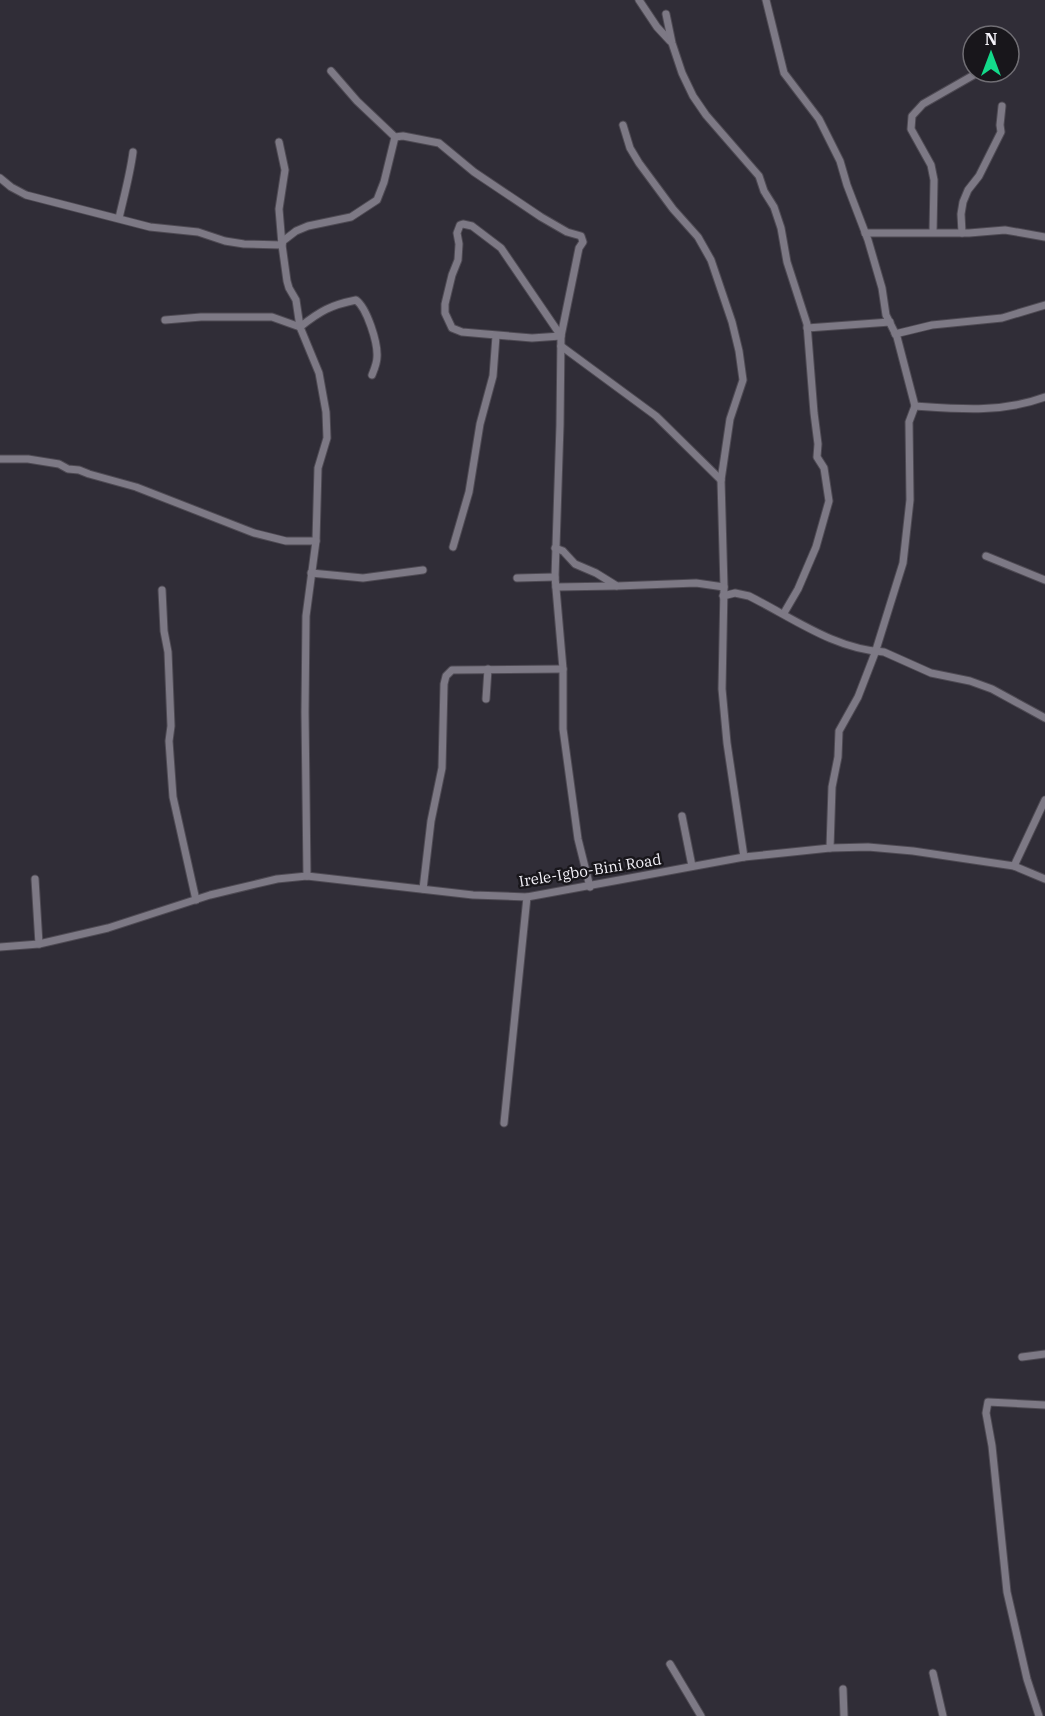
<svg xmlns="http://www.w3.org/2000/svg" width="1045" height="1716" font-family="'IBM Plex Serif',serif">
	<rect width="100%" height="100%" fill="#302d37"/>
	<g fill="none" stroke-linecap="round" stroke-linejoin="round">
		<g stroke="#4e4a53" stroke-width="9">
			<g id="minor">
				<polyline points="639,0 657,27 670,41"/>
				<polyline points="766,0 784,73 819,119 840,161 847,185 868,240 882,288 886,315 897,337 915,406"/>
				<polyline points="666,14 672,43 682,73 693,96 706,115 759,176 764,191 774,207 781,228 787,262 807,324 814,413 818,444 817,457 824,468 829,501 816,547 798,589 784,613"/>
				<polyline points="331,71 357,101 395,137 403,136 439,143 474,172 541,217 567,232 581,236 583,242 579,248 561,336 560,425 555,577 563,669 563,729 578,839 590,887"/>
				<polyline points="623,125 630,148 639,163 673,209 698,237 711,260 732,322 739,351 743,380 730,419 721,480 724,587 722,689 727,743 744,857"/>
				<polyline points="0,178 11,187 26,195 150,227 198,232 225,241 244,244 282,245 279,209 285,170 279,142"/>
				<path d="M119,218c5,-22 11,-43 14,-66"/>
				<polygon points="463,224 472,226 501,248 561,336 532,338 462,332 452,328 445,313 445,304 452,275 458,260 459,244 457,233 460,225"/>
				<polyline points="933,232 934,180 931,165 911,129 912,116 923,104 979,72"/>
				<polyline points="865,233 969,233 1005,230 1045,237"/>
				<polyline points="962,233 961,214 963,202 968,190 979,176 1001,132 1000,125 1002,106"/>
				<polyline points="165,320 201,317 272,317 300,327 319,373 326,412 327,438 318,468 316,541 306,616 305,712 307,876"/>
				<polyline points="807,328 890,322"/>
				<polyline points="895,334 932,325 1002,318 1045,305"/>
				<polyline points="561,346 656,416 721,480"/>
				<path d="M372,375c2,-5 5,-12 5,-18 1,-14 -10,-49 -21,-57 -25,5 -36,11 -56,27l-4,-27 -7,-12 -2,-7 -5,-36 1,-4 13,-10 12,-5 43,-9 26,-17 7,-18 11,-45"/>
				<polyline points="0,459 28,459 59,464 68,469 79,470 89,474 136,487 254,533 286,541 316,541"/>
				<polyline points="453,547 469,492 480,424 493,376 496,336"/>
				<polyline points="555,548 563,551 575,564 596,573 617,586 696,583 724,587"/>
				<polyline points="986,556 1045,580"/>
				<polyline points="311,573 363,578 423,570"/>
				<polyline points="517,578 555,577"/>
				<polyline points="556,587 616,586"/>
				<polyline points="162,590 164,631 168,652 171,726 169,741 173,797 196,900"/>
				<path d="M723,596l12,-3 14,3c44,22 85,53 135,56l47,21 39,8 22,8 53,29"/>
				<polyline points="486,699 488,669"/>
				<polyline points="682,816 692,866"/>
				<path d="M830,848l2,-61 6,-30 1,-26 19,-34 17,-44 28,-90 7,-63 -1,-78 6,-16c44,3 87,7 130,-9"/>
				<polyline points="1014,866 1045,800"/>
				<polyline points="35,879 39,944"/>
				<polyline points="423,889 431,821 442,768 444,684 446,676 452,670 563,669"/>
				<polyline points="0,947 39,944 108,928 210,895 277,879 307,876 473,895 527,897 744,857 830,848 868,847 913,851 1014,866 1045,879"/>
				<polyline points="504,1123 527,897"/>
				<polyline points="1022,1357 1045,1354"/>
				<polyline points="670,1664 701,1716"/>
				<polyline points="933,1673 943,1716"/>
				<polyline points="843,1689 844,1716"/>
				<polyline points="1039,1716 1027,1679 1007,1592 992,1446 986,1413 988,1402 1045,1405"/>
			</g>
		</g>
		<use href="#minor" stroke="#7d7985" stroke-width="7"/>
	</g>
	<g text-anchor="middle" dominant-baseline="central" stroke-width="5" stroke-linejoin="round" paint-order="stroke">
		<g font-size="15" fill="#f5f3fa" stroke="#18161b">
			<text transform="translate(590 870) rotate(-9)">Irele-Igbo-Bini Road</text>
		</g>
	</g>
	<g transform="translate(991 54)"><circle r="28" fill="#18161b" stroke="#706e74" stroke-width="1.5"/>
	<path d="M0-4.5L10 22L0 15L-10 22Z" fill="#13d98a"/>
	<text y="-9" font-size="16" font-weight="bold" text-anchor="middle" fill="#f5f3fa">N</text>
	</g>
</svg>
